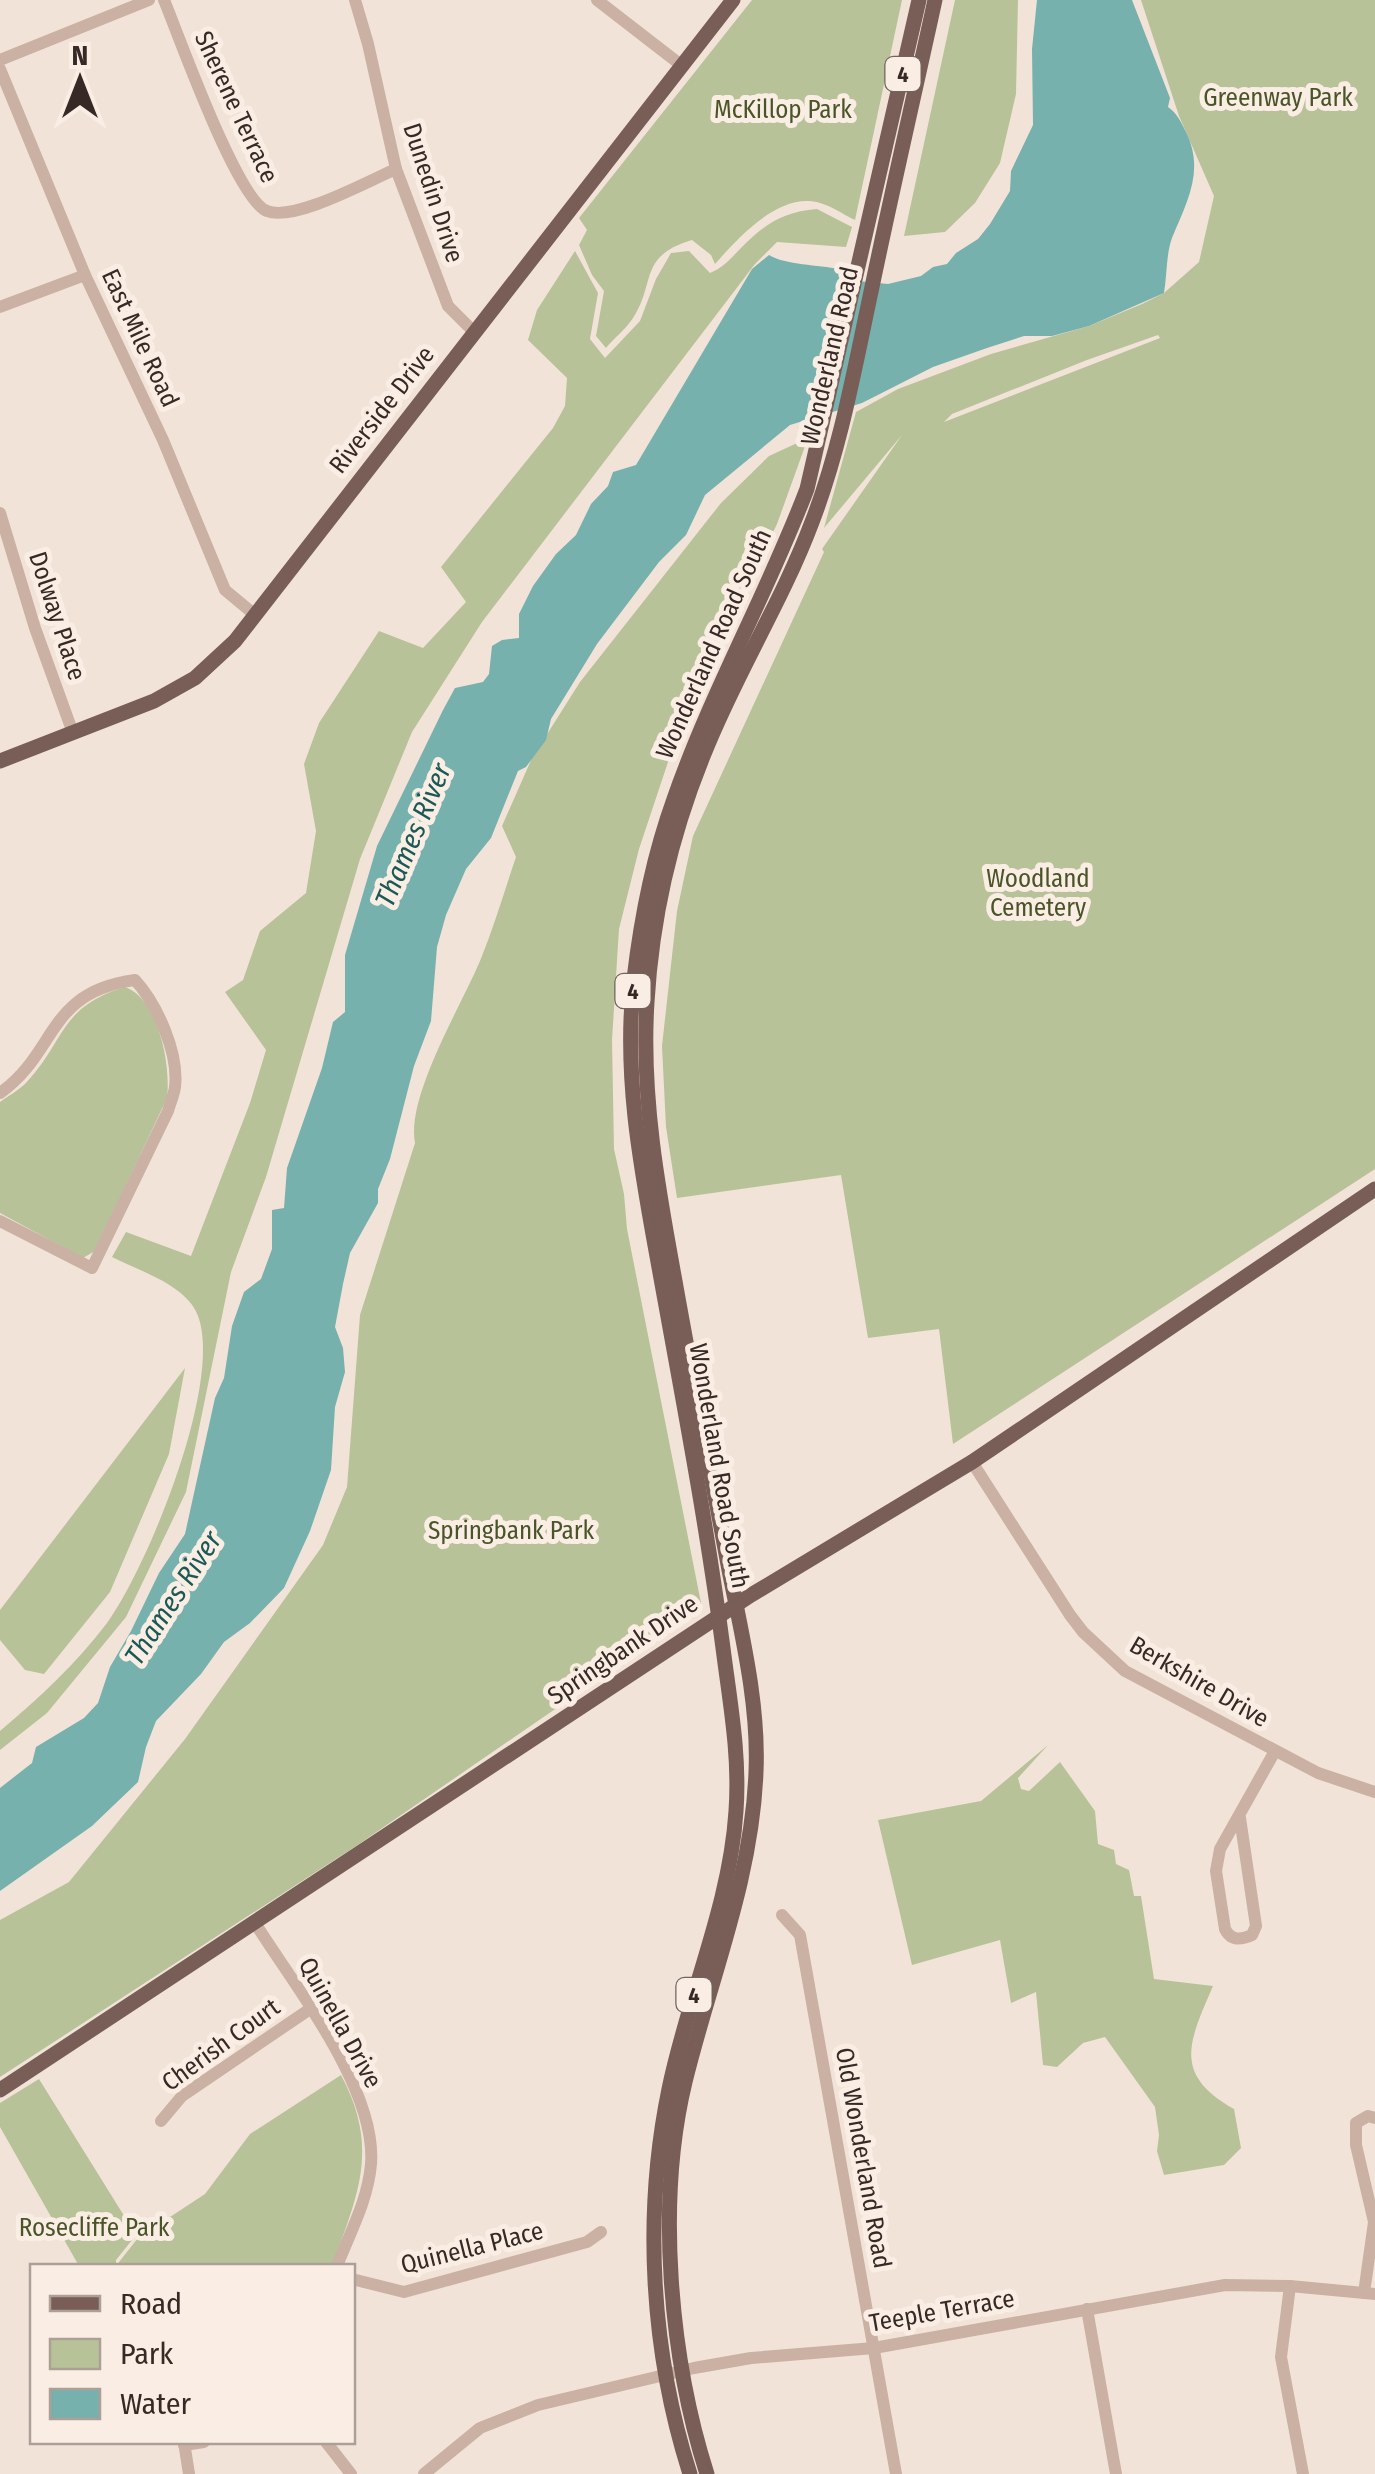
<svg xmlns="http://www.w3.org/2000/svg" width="1375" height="2474" font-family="'Fira Sans Condensed',sans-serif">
	<rect width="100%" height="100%" fill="#f2e3d8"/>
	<g fill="#b8c298" fill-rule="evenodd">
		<path d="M752,0h150l-47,220c-11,-5 -23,-14 -35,-17 -40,-12 -82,35 -105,61l-4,-9 -19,-15c-54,16 -36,43 -59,78 -7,11 -19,20 -27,30l-10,-12 8,-45 -12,-16 -13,-30 8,-15 -8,-12z"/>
		<polygon points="955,0 1018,0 1016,94 1000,163 975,203 945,232 904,236"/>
		<path d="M1141,0h234v1169l-422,275 -14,-115 -71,9 -27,-163 -164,23 -11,-71 -4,-81 15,-135 16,-75 131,-284 -2,-3 80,-114 -78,93 32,-116 42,-23 93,-35 98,-28 53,-22 22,-11 35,-31 15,-66 -35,-80zM1158,335l2,3 -216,84 8,-8 135,-54z"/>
		<path d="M817,209l35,18 -6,20 -69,-5 -22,22 -273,358 -70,110 -52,127 -94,318 -35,95 -45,220 -60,125 -79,96 -47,37v-19c39,-33 76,-67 107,-108 41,-57 116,-240 91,-307 -11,-31 -59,-45 -86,-59l14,-25 65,24 59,-153 16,-53 -41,-58 18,-12 17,-49 46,-38 10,-62 -12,-67 15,-41 60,-92 44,17 43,-46 -25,-35 112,-139 12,-22 2,-28 -39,-38 9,-30 38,-59 23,42 -8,46 15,19 35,-37 16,-42 15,-26 18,-2 21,22c13,-5 21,-15 31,-25 24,-24 41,-36 76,-39z"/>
		<path d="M808,438l-31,86 -97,202 -41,123 -20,80 -7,111 2,109 10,45 3,35 75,379 -343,236 -359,233v-157l69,-38 116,-143 138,-194 24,-58 13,-172 55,-172c-9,-46 46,-137 65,-182 14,-34 24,-69 36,-104l-14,-31 30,-68 48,-76 141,-179 48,-47z"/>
		<path d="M125,987c34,12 46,79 42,111l-72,153 -12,7 -83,-45v-111c8,-6 19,-12 26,-19 40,-43 33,-76 99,-96z"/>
		<polygon points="185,1368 169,1454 110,1592 44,1674 25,1670 0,1640 0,1610"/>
		<path d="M1048,1745l-30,33 3,11 8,2 31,-29 35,49 3,33 16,6 2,14 13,6 5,26h7l13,83 59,7c-24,56 -41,88 21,123l7,39 -17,17 -60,10 -7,-24 2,-16 -4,-28 -50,-70 -22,6 -26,24 -14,-2 -7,-73 -25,11 -11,-63 -88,25 -34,-145 103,-19z"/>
		<path d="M341,2075c39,73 17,119 -9,191h-213v-4l19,-24 67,-44 45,-60z"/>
		<polygon points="39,2079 136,2235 116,2260 116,2266 79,2266 0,2127 0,2103"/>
	</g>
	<path fill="#76b1ad" d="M1037,0h95l38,98 -2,9c9,6 13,15 18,25 19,39 1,69 -14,106 -6,16 -5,38 -8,55l-75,33 -37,10h-28l-37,12 -54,19 -71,36 -72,22 -85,70 -19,40 -27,27 -62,82 -46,75 -5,21 -20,27 -8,4 -27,67 -25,31 -20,46 -9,32 -6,74 -17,45 -24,93 -12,30v14l-28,50 -7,31 -8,43 8,21 2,24 -10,35 -4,63 -21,61 -26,57 -34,35 -26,19 -23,32 -45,47 -10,26 -8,35 -46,44 -92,65v-103l32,-25 4,-16 48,-29 14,-15 12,-36 21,-36 28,-58 26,-39 30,-136 9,-20 8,-52 12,-34 17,-13 11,-30v-39l12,-2 3,-40 35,-100 11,-46 12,-10v-57l32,-109 66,-136 12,-22 28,-6 6,-8 3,-28 10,-6 17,-2v-24l14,-28 23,-32 20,-19 15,-31 17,-18 5,-14 23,-7 116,-196 17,-14c16,10 50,10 70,14l3,9 5,2 41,4 33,-8 12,-9 14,-3 9,-11 22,-14 12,-15 20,-33 1,-20 22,-46 -1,-76z"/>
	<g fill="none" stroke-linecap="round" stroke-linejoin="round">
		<g stroke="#cbb1a4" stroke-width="12">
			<path d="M164,0c15,36 73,200 103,211 27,11 101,-30 129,-42"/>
			<polyline points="355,0 368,44 396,169 448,306 474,332"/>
			<polyline points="597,0 681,65"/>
			<polyline points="0,60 149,0"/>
			<polyline points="0,69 85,275 163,440 225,590 255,615"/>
			<polyline points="0,307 85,275"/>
			<polyline points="0,513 35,628 73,733"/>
			<path d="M0,1093c58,-41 46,-101 135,-113 22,24 44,73 40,107 -1,8 -5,16 -7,24l-76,157 -92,-47"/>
			<polyline points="972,1462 1070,1615 1083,1632 1125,1671 1318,1773 1375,1792"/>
			<path d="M1240,1818l16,108 -4,9c-11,5 -21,6 -27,-6l-9,-58 4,-22 55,-98"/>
			<polyline points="782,1915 800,1935 896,2474"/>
			<path d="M255,1923c39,62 122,166 116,241 -3,36 -21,69 -34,102"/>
			<polyline points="161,2121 182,2096 310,2009"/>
			<polyline points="352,2279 404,2292 587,2242 601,2232"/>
			<polyline points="1290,2286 1281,2357 1303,2474"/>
			<polyline points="1364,2293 1374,2222 1356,2145 1356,2123 1368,2116 1375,2118"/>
			<polyline points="1087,2309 1116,2474"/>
			<polyline points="184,2442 189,2474"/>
			<polyline points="326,2442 351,2474"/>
			<polyline points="184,2445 204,2442"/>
			<polyline points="424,2474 480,2428 538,2405 694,2368 751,2358 874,2348 1225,2285 1290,2286 1375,2294"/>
		</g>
		<g stroke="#785e56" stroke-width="15">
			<polyline points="0,761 154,701 195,678 235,641 733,0"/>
			<polyline points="0,2090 751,1595 972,1462 1375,1189"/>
			<path d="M690,2474c-39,-122 -47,-259 -21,-385 19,-93 61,-183 67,-278 4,-56 -6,-108 -13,-163 -16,-122 -39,-243 -61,-364 -18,-101 -40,-202 -28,-305 7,-60 19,-122 40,-180 37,-106 93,-205 133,-310l112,-489"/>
			<path d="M707,2474c-37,-116 -51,-272 -22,-392 25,-103 67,-202 71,-310 3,-67 -14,-137 -27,-202 -18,-97 -37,-193 -54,-289 -17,-92 -34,-185 -28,-279 5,-85 25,-170 57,-248 31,-79 78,-152 108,-232 29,-75 43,-156 60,-235 20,-96 42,-191 63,-287"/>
		</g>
	</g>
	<g text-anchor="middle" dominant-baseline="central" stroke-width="10" stroke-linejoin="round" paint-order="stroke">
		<g fill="#faeee4" stroke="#71645f" stroke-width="2.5">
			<rect x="885.5" y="57" width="35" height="34" rx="8"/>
			<rect x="615.5" y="974" width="35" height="34" rx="8"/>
			<rect x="676.5" y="1978" width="35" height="34" rx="8"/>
		</g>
		<g font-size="22" font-weight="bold" fill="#362926">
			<text x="903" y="74">4</text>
			<text x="633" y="991">4</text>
			<text x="694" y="1995">4</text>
		</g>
		<g font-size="25" fill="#495528" stroke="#faeee4">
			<text x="1278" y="98">Greenway Park</text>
			<text x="783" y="110">McKillop Park</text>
			<text x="1038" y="879">Woodland<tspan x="1038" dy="29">Cemetery</tspan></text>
			<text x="511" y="1531">Springbank Park</text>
			<text x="94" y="2228">Rosecliffe Park</text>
		</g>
		<g font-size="25" fill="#362926" stroke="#faeee4">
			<text transform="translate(236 107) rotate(65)">Sherene Terrace</text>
			<text transform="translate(433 193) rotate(72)">Dunedin Drive</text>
			<text transform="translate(140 338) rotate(65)">East Mile Road</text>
			<text transform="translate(830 356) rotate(-77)">Wonderland Road</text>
			<text transform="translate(382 410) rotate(-52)">Riverside Drive</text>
			<text transform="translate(57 616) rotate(72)">Dolway Place</text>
			<text transform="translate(714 644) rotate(-66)">Wonderland Road South</text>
			<text transform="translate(719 1466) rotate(80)">Wonderland Road South</text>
			<text transform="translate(623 1650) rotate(-34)">Springbank Drive</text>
			<text transform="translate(1199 1682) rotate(30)">Berkshire Drive</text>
			<text transform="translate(340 2023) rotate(61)">Quinella Drive</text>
			<text transform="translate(221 2045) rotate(-36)">Cherish Court</text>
			<text transform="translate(863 2158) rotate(80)">Old Wonderland Road</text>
			<text transform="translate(472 2248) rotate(-14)">Quinella Place</text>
			<text transform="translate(942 2311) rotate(-10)">Teeple Terrace</text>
		</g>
		<g font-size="28" font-style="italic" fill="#1a5956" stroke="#faeee4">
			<text transform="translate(413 835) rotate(-67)">Thames River</text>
			<text transform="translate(173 1598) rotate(-57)">Thames River</text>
		</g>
	</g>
	<rect x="30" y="2264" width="325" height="180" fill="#faeee4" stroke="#ac9f98" stroke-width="2.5"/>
	<rect x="50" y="2296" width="50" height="15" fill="#785e56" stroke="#ac9f98" stroke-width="2.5"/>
	<text x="120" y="2314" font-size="30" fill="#362926">Road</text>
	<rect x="50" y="2339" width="50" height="30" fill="#b8c298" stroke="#ac9f98" stroke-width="2.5"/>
	<text x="120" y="2364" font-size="30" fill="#362926">Park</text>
	<rect x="50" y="2389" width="50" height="30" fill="#76b1ad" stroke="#ac9f98" stroke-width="2.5"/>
	<text x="120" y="2414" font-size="30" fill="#362926">Water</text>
	<g transform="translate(80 80)" stroke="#faeee4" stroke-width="8" paint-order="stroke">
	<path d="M0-8L18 38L0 25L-18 38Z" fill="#362926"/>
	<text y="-15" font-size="28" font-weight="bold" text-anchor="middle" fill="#362926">N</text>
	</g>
</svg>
